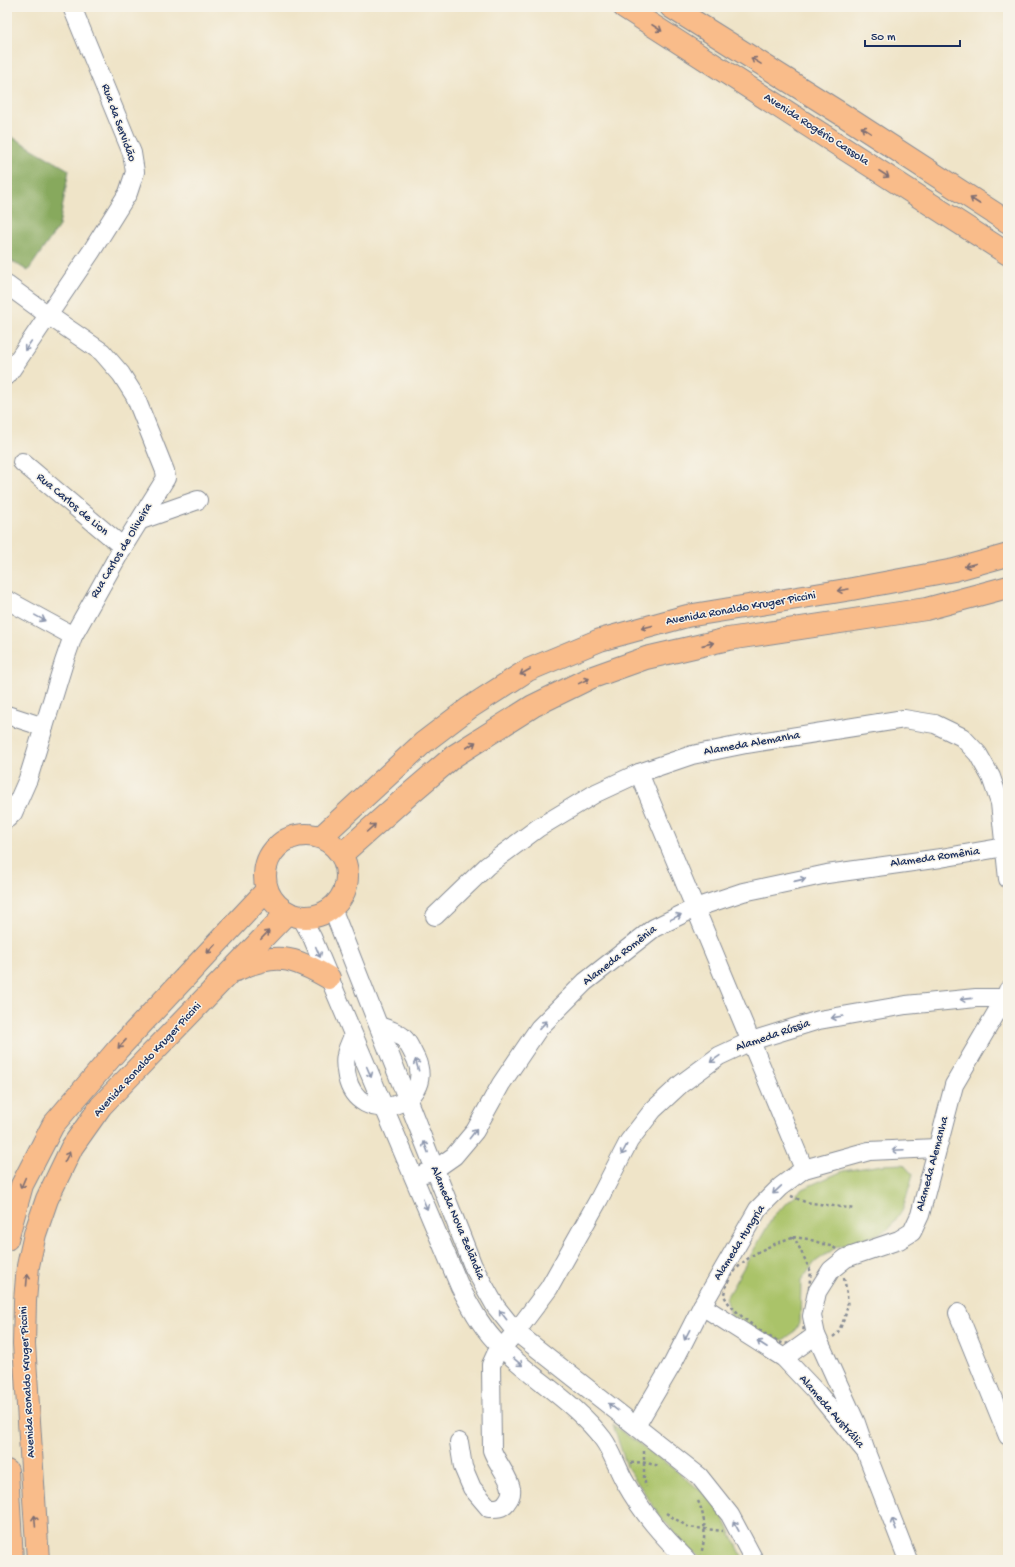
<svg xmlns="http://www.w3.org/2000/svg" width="1015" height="1567" font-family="'Gochi Hand',sans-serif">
	<rect width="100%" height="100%" fill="#f7f3e8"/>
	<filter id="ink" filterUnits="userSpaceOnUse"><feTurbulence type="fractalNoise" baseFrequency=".025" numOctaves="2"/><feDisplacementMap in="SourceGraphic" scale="8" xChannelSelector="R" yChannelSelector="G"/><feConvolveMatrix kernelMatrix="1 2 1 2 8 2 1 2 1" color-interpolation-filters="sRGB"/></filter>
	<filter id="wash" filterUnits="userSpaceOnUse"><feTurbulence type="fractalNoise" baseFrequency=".012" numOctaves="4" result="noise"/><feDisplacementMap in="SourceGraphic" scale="16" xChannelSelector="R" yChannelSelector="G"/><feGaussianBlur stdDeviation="0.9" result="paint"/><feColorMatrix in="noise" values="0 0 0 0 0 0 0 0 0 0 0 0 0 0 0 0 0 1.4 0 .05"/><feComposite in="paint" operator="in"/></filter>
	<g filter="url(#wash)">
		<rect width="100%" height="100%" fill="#efe4c8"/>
		<g fill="#aac369" stroke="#627964">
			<polygon points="903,1164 913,1175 903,1209 889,1229 871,1237 837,1247 815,1262 801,1281 800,1322 793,1333 783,1340 769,1338 731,1316 726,1298 774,1215 802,1189 843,1171 882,1165"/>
			<polygon points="613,1425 674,1469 716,1503 744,1560 704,1560 687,1547 660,1516 627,1467"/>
		</g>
		<polygon fill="#87a95d" stroke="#516c5e" points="7,134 69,170 59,226 28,271 7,258"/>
	</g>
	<g filter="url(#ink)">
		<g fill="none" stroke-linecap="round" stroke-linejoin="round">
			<g stroke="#858a93" stroke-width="20">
				<g id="minor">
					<polyline points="7,285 48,315 102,352 121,374 135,396 165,471 166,478 123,547 73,636 64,662 28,779 13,813 7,819"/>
					<polyline points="7,376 91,252 128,193 135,172 132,153 72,7"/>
					<polyline points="22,462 123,547"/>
					<polyline points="141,520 198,500"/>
					<polyline points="7,600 73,636"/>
					<polyline points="7,715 44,727"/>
					<polyline points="639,773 804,1169"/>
					<polyline points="332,908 473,1266 496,1307 516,1332 699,1476 730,1515 754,1560"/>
					<polyline points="435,916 487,866 538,828 596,793 639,773 692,755 746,744 904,719 935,724 962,737 978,754 991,777 1000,803 1008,879"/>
					<path d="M301,917l11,20 148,350c12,22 23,43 41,60 32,32 75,56 102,92 9,12 14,29 22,43 18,32 36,52 62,78"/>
					<path d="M353,1035c-2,7 -6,13 -7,20 -2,7 0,15 1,22 11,53 90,29 69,-18 -12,-24 -11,-24 -37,-33"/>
					<polyline points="425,1173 434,1170 454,1156 475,1131 501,1084 539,1028 585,982 654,928 695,908 743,892 827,874 941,858 1005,847"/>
					<polyline points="702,1306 784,1358 818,1394 866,1452 908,1560"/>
					<polyline points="958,1313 1008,1436"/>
					<polyline points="784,1358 816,1335"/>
					<polyline points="636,1426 673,1363 702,1306 758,1209 780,1187 804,1169 869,1151 937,1148"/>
					<path d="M459,1442l4,25 9,21 17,20c6,0 12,1 17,-5 3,-4 6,-8 5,-14 -1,-11 -15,-27 -19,-39l-1,-85 5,-11 20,-22 33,-44 50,-89 30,-58 24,-31 28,-26 38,-28 32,-15 68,-21 87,-15 70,-7h29"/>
					<polyline points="866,1452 856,1423 816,1335 812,1316 817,1292 831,1270 846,1258 899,1240 912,1232 920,1215 954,1085 1005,998 1008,990"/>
				</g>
			</g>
			<g stroke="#858a93" stroke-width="24">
				<g id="major">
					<polyline points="624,7 1008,254"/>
					<polyline points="671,7 843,115 1008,222"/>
					<circle cx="306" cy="876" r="41"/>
					<polyline points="321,837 423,743 469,708 528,670 600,640 687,616 852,589 954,570 1008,555"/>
					<polyline points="342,854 413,791 454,756 533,706 590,678 646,658 728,639 926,609 1008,587"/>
					<path d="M236,970c39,-18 56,-14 93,8"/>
					<polyline points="7,1239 22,1185 53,1125 118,1049 267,890"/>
					<polyline points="7,1471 12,1560"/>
					<polyline points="38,1560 24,1344 25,1301 28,1266 35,1234 47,1199 72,1147 101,1106 287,913"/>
				</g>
			</g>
			<g stroke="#858a93" stroke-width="2.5" stroke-dasharray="3 3" stroke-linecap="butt">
				<polyline points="791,1196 805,1202 855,1209"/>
				<path d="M792,1237l3,2 4,8 12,25 -8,61c-5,7 -12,12 -21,10 -13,-4 -57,-36 -58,-49 8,-34 38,-45 68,-57z"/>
				<polyline points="793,1237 808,1239 833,1247 836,1249"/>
				<path d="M833,1337c4,-3 6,-6 8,-11 9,-19 7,-28 3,-48"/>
				<polyline points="644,1451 644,1478 646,1487"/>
				<polyline points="631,1463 642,1462 660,1466"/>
				<path d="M698,1501c8,17 8,35 3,53"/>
				<polyline points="666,1513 688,1527 723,1531"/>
			</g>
			<use href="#minor" stroke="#fff" stroke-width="18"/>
			<use href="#major" stroke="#f9bc8a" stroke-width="22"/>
		</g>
		<defs><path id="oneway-shaft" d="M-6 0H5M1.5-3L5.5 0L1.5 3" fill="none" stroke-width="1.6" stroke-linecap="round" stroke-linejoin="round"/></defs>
		<g stroke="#7f6e72">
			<use href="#oneway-shaft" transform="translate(657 28) rotate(33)"/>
			<use href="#oneway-shaft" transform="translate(756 61) rotate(-148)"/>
			<use href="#oneway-shaft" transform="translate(866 130) rotate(-147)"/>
			<use href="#oneway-shaft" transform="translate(884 174) rotate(33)"/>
			<use href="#oneway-shaft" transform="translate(975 201) rotate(-147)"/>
			<use href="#oneway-shaft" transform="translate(970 565) rotate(165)"/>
			<use href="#oneway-shaft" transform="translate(843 590) rotate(171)"/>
			<use href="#oneway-shaft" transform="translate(647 627) rotate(165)"/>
			<use href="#oneway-shaft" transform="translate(708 644) rotate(-13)"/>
			<use href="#oneway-shaft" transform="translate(525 672) rotate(150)"/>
			<use href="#oneway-shaft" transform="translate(584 681) rotate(-26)"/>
			<use href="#oneway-shaft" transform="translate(471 745) rotate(-33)"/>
			<use href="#oneway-shaft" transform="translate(371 828) rotate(-42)"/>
			<use href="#oneway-shaft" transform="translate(265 935) rotate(-46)"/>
			<use href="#oneway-shaft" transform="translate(211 949) rotate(133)"/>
			<use href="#oneway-shaft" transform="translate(122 1044) rotate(133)"/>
			<use href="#oneway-shaft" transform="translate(67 1157) rotate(-63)"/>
			<use href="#oneway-shaft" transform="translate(23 1183) rotate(113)"/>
			<use href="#oneway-shaft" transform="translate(27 1280) rotate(-85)"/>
			<use href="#oneway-shaft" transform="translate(35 1521) rotate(-94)"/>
		</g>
		<g stroke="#8d97ae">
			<use href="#oneway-shaft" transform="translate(28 346) rotate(124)"/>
			<use href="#oneway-shaft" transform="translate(40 618) rotate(29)"/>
			<use href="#oneway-shaft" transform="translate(800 880) rotate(-13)"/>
			<use href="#oneway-shaft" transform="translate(676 917) rotate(-26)"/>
			<use href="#oneway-shaft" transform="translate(318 952) rotate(67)"/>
			<use href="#oneway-shaft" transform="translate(966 999) rotate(174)"/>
			<use href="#oneway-shaft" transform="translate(837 1017) rotate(170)"/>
			<use href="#oneway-shaft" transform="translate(543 1025) rotate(-47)"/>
			<use href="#oneway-shaft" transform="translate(715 1059) rotate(145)"/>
			<use href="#oneway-shaft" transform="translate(417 1065) rotate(-106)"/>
			<use href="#oneway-shaft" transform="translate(369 1072) rotate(67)"/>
			<use href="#oneway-shaft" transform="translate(473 1134) rotate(-52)"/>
			<use href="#oneway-shaft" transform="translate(426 1147) rotate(-111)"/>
			<use href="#oneway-shaft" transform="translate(624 1150) rotate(118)"/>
			<use href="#oneway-shaft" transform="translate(898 1150) rotate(177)"/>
			<use href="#oneway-shaft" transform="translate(777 1190) rotate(137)"/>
			<use href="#oneway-shaft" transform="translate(425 1204) rotate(67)"/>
			<use href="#oneway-shaft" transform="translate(503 1315) rotate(-128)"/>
			<use href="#oneway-shaft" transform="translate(687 1335) rotate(117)"/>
			<use href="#oneway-shaft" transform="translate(762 1344) rotate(-147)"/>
			<use href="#oneway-shaft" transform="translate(518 1362) rotate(40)"/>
			<use href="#oneway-shaft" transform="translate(613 1407) rotate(-142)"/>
			<use href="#oneway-shaft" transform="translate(894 1524) rotate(-111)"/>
			<use href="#oneway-shaft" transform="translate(736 1526) rotate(-119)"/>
		</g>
	</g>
	<g text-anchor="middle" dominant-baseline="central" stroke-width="3" stroke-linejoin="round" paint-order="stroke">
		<g font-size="12" fill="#1b2f5e" stroke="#f7f3e8">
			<text transform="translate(118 123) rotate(70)">Rua da Servidão</text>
			<text transform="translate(816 130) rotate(33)">Avenida Rogério Cassola</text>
			<text transform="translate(72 505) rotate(40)">Rua Carlos de Lion</text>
			<text transform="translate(122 551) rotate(-59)">Rua Carlos de Oliveira</text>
			<text transform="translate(741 609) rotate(-10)">Avenida Ronaldo Kruger Piccini</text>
			<text transform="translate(752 744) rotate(-10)">Alameda Alemanha</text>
			<text transform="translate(935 858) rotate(-8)">Alameda Romênia</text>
			<text transform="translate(620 956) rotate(-38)">Alameda Romênia</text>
			<text transform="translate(773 1036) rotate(-19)">Alameda Rússia</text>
			<text transform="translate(148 1060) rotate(-47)">Avenida Ronaldo Kruger Piccini</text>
			<text transform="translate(933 1164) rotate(-75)">Alameda Alemanha</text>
			<text transform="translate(457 1223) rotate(67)">Alameda Nova Zelãndia</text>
			<text transform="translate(740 1243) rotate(-58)">Alameda Hungria</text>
			<text transform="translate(28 1382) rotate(-93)">Avenida Ronaldo Kruger Piccini</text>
			<text transform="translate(831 1412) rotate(49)">Alameda Austrália</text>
		</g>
	</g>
	<rect width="1015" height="1567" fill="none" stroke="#f7f3e8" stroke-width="24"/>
	<path d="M865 40v6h95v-6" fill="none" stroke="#1b2f5e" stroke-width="2"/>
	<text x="871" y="40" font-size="12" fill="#1b2f5e" stroke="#f7f3e8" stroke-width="3" paint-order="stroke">50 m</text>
</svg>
